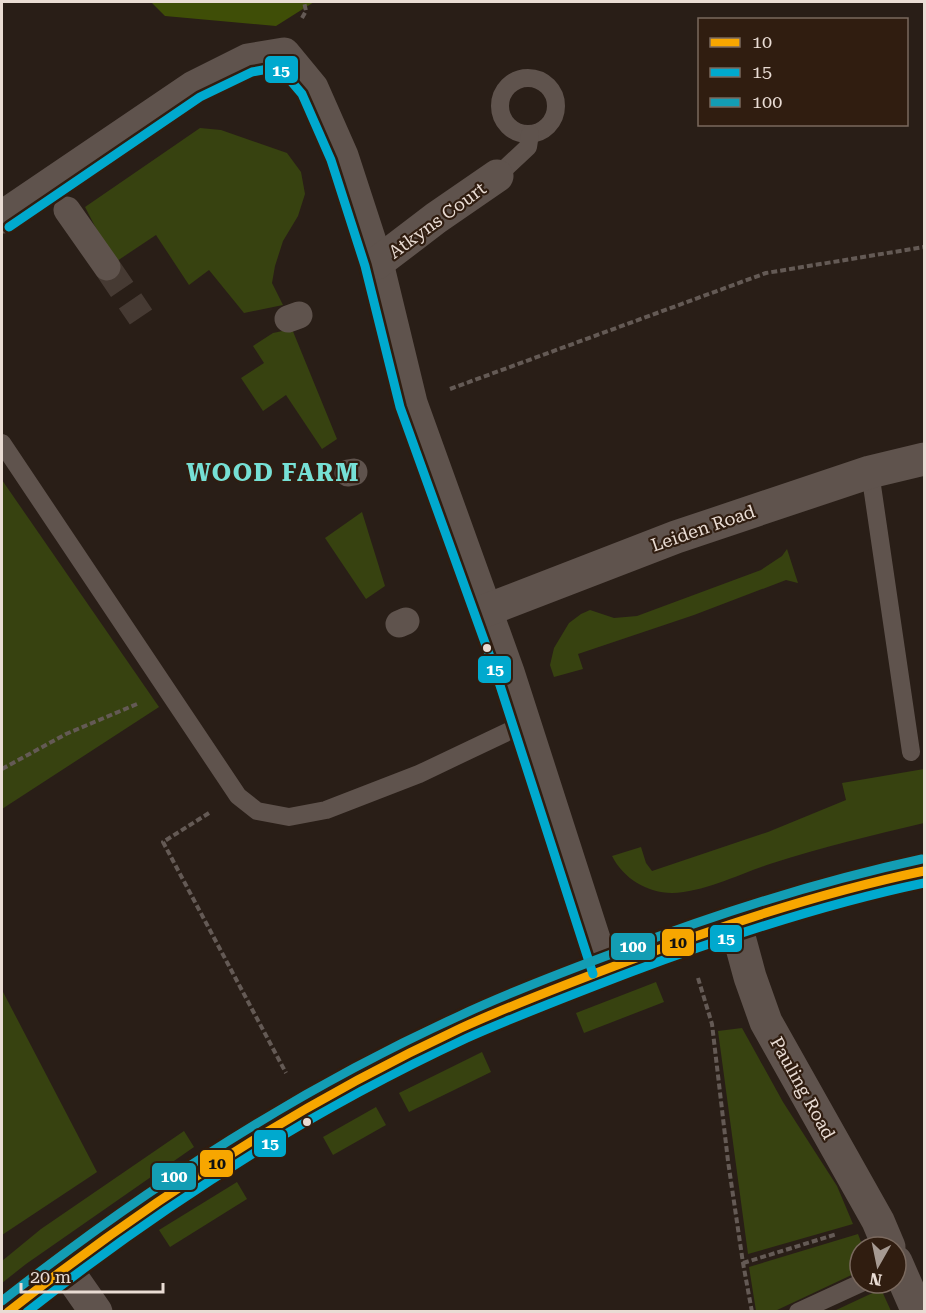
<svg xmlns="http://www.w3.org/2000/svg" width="926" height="1313" font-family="'Roboto Serif',serif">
	<rect width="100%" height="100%" fill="#291e17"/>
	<g fill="#374210">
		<polygon points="200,128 221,130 287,153 301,172 305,194 298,216 283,241 275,266 272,283 283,305 244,313 209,270 189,285 156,235 114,263 85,207"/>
		<polygon points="292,329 337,439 322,449 286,395 263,411 241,378 264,363 253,346 273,333"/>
		<polygon points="2,480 159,707 2,809"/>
		<polygon points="362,512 385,586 366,599 325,538"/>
		<polygon points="787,549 798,583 786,580 694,615 578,654 583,669 554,677 550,665 554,648 569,623 581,614 590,610 614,618 637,616 761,570 782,556"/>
		<path d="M924,769v54c-50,12 -102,24 -151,40 -32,10 -67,29 -101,30 -25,0 -49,-15 -60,-37l29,-9 5,16 6,8 116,-39 78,-32 -4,-17z"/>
		<polygon points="656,982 664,1002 584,1033 576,1013"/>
		<polygon points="2,990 97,1172 2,1235"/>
		<polygon points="742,1028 783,1102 837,1186 853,1224 748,1254 718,1031"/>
		<polygon points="482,1052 491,1072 409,1112 399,1093"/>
		<polygon points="376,1107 386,1125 333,1155 323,1137"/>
		<polygon points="184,1131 194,1147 26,1264 2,1283 2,1261 41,1229"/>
		<polygon points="237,1182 247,1199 170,1247 159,1230"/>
		<polygon points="858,1234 863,1247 860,1247 860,1271 775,1311 756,1311 749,1267"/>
		<polygon points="881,1289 891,1311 834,1311"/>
	</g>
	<polygon fill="#3f4e07" points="151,2 314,2 276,26 165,16"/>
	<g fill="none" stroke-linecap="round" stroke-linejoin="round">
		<polyline stroke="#463a33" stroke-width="27" stroke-dasharray="27 14" stroke-linecap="butt" points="107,267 141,317"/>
		<g stroke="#645a55" stroke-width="4" stroke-dasharray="6 3" stroke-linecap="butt">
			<polyline points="302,18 306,11 304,2"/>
			<polyline points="450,389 766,273 924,247"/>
			<polyline points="2,769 66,734 137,704"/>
			<polyline points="209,813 163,842 286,1073"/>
			<polyline points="698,978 712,1024 728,1161 743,1263 752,1312"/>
			<polyline points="743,1263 837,1234"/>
		</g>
		<g stroke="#5f534d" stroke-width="18">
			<circle cx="528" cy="106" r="28"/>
			<polyline points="497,176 528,147 530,134"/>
			<polyline points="2,443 238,796 257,811 289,817 326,810 419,774 524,724"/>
			<polyline points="870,472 911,752"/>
			<polyline points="798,1312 861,1283"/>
		</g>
		<g stroke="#5f534d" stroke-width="27">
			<polyline points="67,210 107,267"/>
			<polyline points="288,319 299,315"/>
			<polyline points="348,473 354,472"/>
			<polyline points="399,624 406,621"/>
		</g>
		<g stroke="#5f534d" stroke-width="33">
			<polyline points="2,217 194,87 248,60 284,54 312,88 342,156 377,263 411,403 508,672 604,970"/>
			<polyline points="377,263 436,218 497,176"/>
			<polyline points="487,610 676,537 870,472 924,459"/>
			<polyline points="735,922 750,977 766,1022 878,1221 889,1247"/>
			<polyline points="896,1262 918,1312"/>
			<polyline points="64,1266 96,1312"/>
			<path d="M7,1312c139,-112 292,-209 454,-284 59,-27 121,-50 182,-73 94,-35 183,-65 281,-84"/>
		</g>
		<g stroke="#301d10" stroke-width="14">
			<path id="bus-1" d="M8,1312c141,-111 290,-208 453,-284 55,-25 111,-46 167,-67 97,-37 195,-69 296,-90"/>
		</g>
		<g stroke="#301d10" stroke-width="14">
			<g id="bus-2">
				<polyline points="9,227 200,97 252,72 279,67 302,94 331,160 365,266 400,407 497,676 593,974"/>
				<path d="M27,1312c136,-107 283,-201 440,-274 54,-24 109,-45 164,-66 96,-36 193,-68 293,-89"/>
			</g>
		</g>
		<g stroke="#301d10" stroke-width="14">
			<path id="bus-3" d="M2,1301c141,-111 291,-209 455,-284 55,-26 111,-47 168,-68 97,-37 195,-68 297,-90"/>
		</g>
		<use href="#bus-1" stroke="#f7a600" stroke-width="9"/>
		<use href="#bus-2" stroke="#00a9ce" stroke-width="9"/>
		<use href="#bus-3" stroke="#139db4" stroke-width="9"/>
	</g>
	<g fill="#e9dcd4" stroke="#301d10" stroke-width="2">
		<circle cx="487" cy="648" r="5"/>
		<circle cx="307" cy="1122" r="5"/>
	</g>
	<g text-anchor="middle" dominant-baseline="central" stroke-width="4.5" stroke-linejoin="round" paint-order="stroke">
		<g font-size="18" fill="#e9dcd4" stroke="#301d10">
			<text transform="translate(437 220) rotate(-36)">Atkyns Court</text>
			<text transform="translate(703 528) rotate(-19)">Leiden Road</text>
			<text transform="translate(803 1088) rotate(61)">Pauling Road</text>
		</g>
		<g font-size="24" font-weight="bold" letter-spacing="1.5" fill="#76e0d5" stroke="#301d10">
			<text x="273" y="473">WOOD FARM</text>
		</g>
	</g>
	<g stroke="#301d10" stroke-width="2">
		<rect x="264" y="55" width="35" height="29" rx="6" fill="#00a9ce"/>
		<rect x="477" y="655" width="35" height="29" rx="6" fill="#00a9ce"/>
		<rect x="709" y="924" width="34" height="29" rx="6" fill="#00a9ce"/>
		<rect x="661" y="928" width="34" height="29" rx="6" fill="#f7a600"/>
		<rect x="610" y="932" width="46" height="29" rx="6" fill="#139db4"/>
		<rect x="253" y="1129" width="34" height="29" rx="6" fill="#00a9ce"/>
		<rect x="199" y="1149" width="35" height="29" rx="6" fill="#f7a600"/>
		<rect x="151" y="1162" width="46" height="29" rx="6" fill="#139db4"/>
	</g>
	<g font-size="16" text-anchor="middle" font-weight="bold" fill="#fff">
		<text x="281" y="76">15</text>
		<text x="495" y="675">15</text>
		<text x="726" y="944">15</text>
		<text x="633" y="952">100</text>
		<text x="270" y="1149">15</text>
		<text x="174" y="1182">100</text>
	</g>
	<g font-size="16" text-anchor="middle" font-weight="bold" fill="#111">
		<text x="678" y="948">10</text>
		<text x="217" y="1169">10</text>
	</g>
	<rect width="926" height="1313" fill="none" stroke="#e9dcd4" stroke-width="6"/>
	<rect x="698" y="18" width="210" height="108" fill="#301d10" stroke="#7a695e" stroke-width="1.5"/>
	<rect x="710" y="38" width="30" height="9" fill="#f7a600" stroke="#7a695e" stroke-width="1.5"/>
	<text x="752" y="48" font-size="18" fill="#e9dcd4">10</text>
	<rect x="710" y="68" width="30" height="9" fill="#00a9ce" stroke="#7a695e" stroke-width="1.5"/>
	<text x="752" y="78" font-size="18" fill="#e9dcd4">15</text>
	<rect x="710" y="98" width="30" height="9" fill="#139db4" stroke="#7a695e" stroke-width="1.5"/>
	<text x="752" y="108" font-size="18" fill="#e9dcd4">100</text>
	<g transform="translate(878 1265) rotate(189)"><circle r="28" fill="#301d10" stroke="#7a695e" stroke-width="1.5"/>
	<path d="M0-4.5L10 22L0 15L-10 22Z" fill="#a69a92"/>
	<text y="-9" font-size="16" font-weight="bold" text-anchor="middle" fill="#e9dcd4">N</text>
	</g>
	<path d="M21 1283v9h142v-9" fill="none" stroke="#e9dcd4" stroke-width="3"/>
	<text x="30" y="1283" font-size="18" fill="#e9dcd4" stroke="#301d10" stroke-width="4.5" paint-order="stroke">20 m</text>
</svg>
